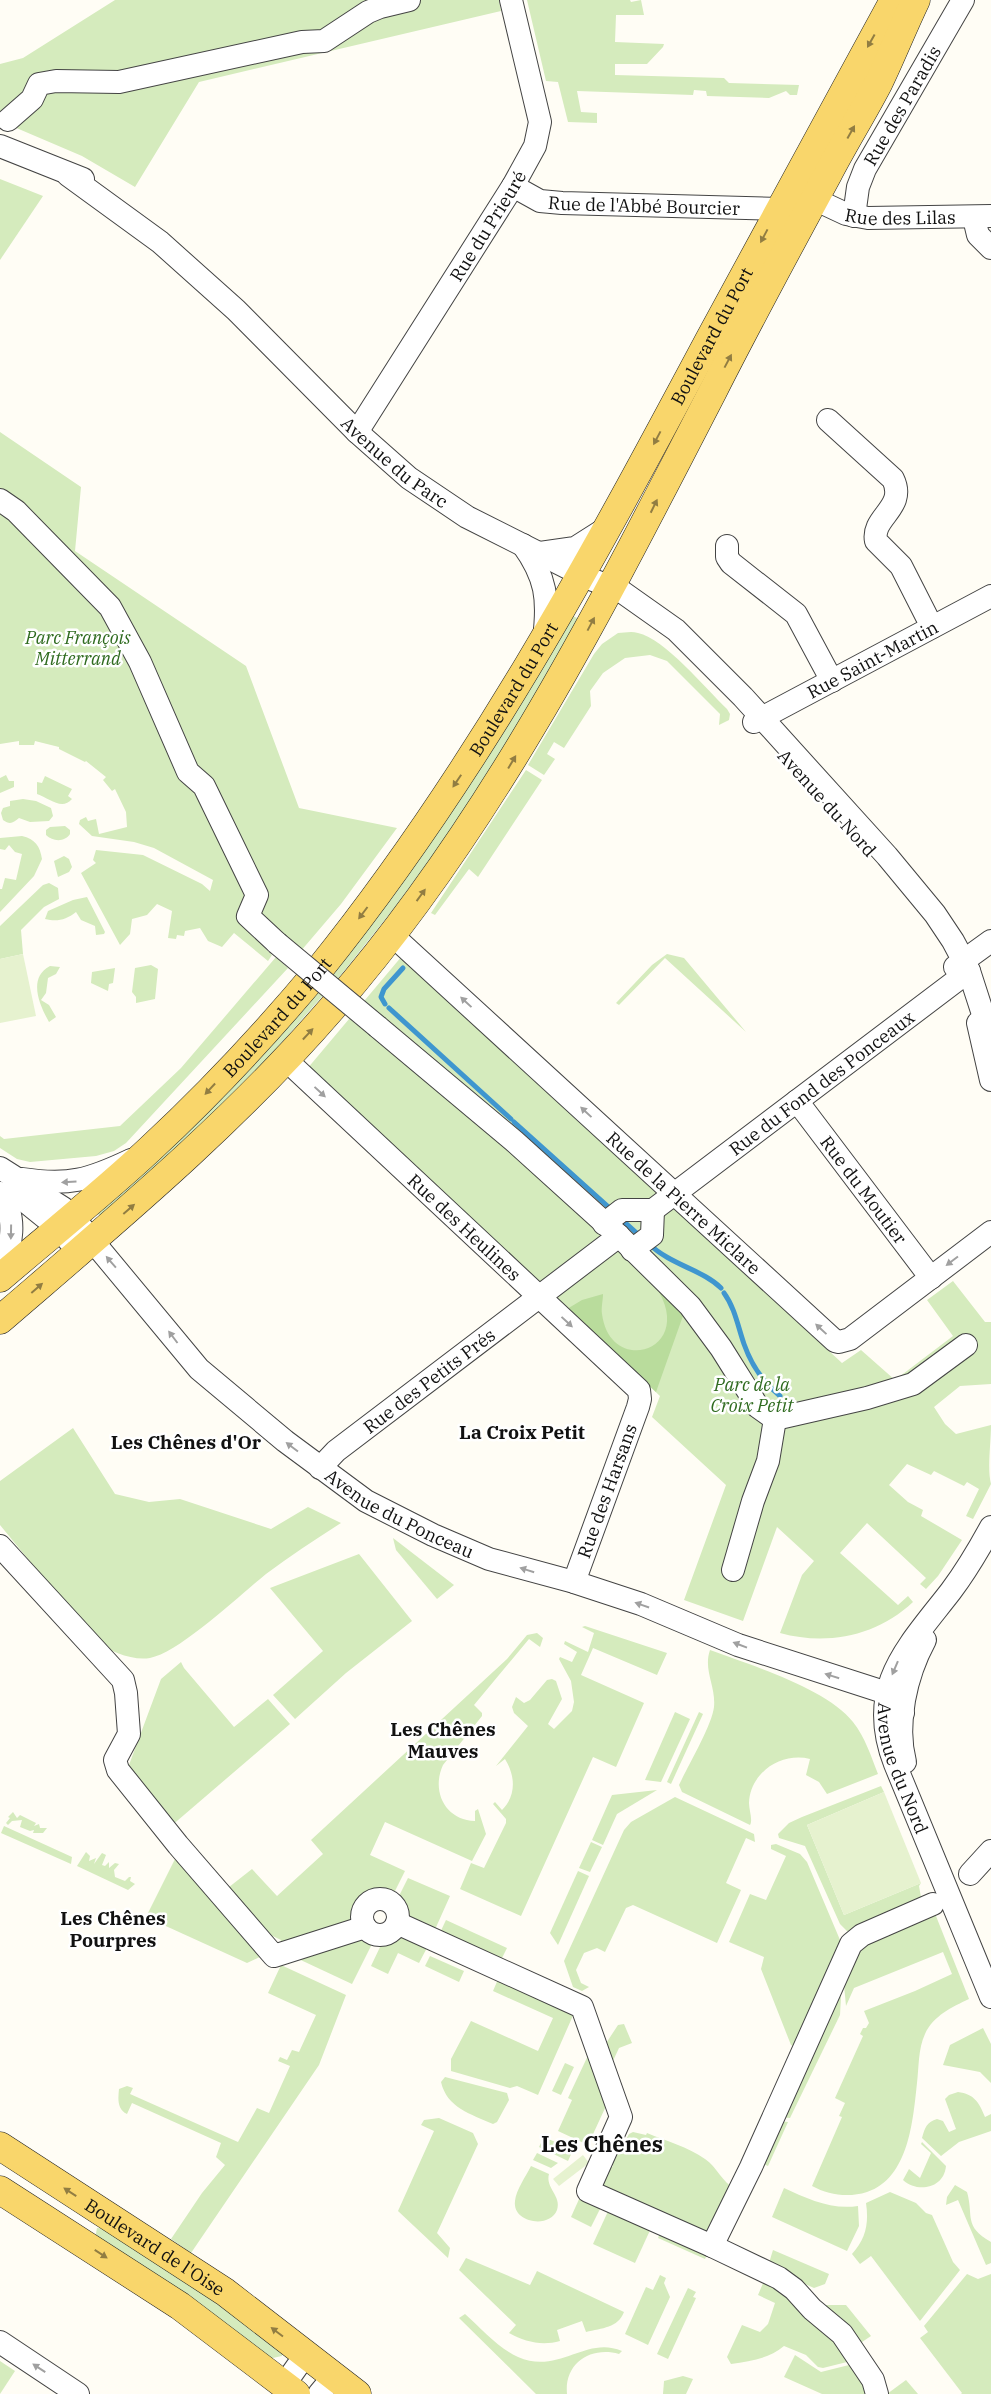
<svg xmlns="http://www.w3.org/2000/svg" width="991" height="2394" font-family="'IBM Plex Serif',serif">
	<rect width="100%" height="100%" fill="#fffdf5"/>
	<g fill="#d5ebbd">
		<polygon points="115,0 499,0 501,11 199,82 135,187 82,156 0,121 0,64 23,58"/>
		<polygon points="527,0 630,0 631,2 641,0 644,15 616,15 615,42 664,44 663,47 647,64 615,64 615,75 724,78 729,83 799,85 797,95 790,95 786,91 769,98 707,96 706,91 694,90 693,95 577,91 581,112 597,113 597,123 568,122 558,82 546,81"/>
		<polygon points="0,179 43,196 0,260"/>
		<polygon points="0,432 81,487 75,551 246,666 299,808 397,828 341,904 300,952 266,945 264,947 272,955 268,961 234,933 222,947 208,941 200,928 185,931 184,936 177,935 176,939 168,938 172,911 157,904 147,915 132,919 130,934 120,945 81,873 96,863 93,860 96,850 143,855 202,884 210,891 213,880 154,848 134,842 92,836 79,824 80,820 86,817 88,821 96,819 99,834 127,827 126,812 115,789 112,791 103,780 106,777 86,761 85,762 59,749 59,747 35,741 34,745 19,745 19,741 0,744"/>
		<polygon points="571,615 579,619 533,701 455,825 395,907 340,976 239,1091 103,1220 94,1209 186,1126"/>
		<path d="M618,633c6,0 13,-2 20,0 26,5 69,57 89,76l3,5 -1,6 -10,5 1,-11 -53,-53 -17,-6 -25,3 -22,15 -13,18 1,15 -27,42 -10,-6 -7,12 8,5 -11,16 -16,-10 66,-111 8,-10z"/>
		<polygon points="526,770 542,780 478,877 469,869 435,915 431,913"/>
		<polygon points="6,775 9,781 14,781 14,787 0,793 0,778"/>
		<path d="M45,776l27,13 -4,7 4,3c-10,12 -23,-1 -35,-5v-12l5,1z"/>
		<path d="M23,799l13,2 15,7 2,8 -4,5 -19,1 -11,-4c-6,5 -9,7 -16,2l-2,-7 2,-5 7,-2v-5z"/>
		<path d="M65,826l5,4v4c-5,8 -17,8 -24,1v-5l4,-3z"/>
		<path d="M22,836c13,3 18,10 20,23l-8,17 -34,36v-23h2l3,-11 11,2 6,-26 -7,-2 -6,-7 -4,5 -5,-1v-11z"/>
		<polygon points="64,856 69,859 72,867 69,872 58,877 54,861"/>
		<polygon points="49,883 58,888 59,899 44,907 21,930 23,954 0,959 0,926 43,885"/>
		<path d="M87,897l18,35 -1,2 -8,1 -1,-9 -14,-6 -5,-8c-10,8 -19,10 -31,7l3,-8 25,-11z"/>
		<polygon points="667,954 684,958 746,1032 665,958 619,1005 616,1003 652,965"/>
		<path d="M402,956l440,407 19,-13 34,30 58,-44 -26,-36 26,-19 32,41h6v62l-31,2 -26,21 11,17 11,10 35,-9c0,18 -4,44 0,59l-18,35 -7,-3 13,-27 -12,-7 -3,4 -30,-15 -3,4 -24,-11 -18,21 19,17 15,8 -2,6 41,24 -24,36 -12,13 -6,-5 6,-6 -59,-55 -27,30 58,52 10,-9 5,6c-36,34 -86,44 -133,31l22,-58 12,-14 -37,-34 -34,94 -59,-21 42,-115 -74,-68 8,-21 -353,-327z"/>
		<polygon points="276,957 288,968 126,1143 114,1151 96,1156 30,1162 17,1159 0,1148 0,1136 4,1139 120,1126 181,1068"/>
		<polygon points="151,965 158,969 155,999 136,1003 136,997 132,992 135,968"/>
		<path d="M50,966l10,1 -4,7 -8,4 -2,15 -5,7 8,5 7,12 -7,5c-9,-16 -22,-44 1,-56z"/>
		<polygon points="115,968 113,983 109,984 108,991 91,983 92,972"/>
		<path d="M73,1428l42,66 34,8 31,-3 91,30 37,-22 33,16c-25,16 -51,33 -75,51 -26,21 -87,79 -116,84 -18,3 -40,-7 -54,-16l-96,-117v-44z"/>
		<polygon points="393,1538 454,1585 437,1599 396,1550"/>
		<polygon points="359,1554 412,1621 346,1673 295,1719 273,1695 323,1651 270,1588"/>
		<path d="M585,1626l82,27 -10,22 -64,-27 -12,27 63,28 -28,64 -23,-10 -72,159 -61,-27 11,-26 13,5 22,-45v-4l-13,-15 2,-2 7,8c15,-15 13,-35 3,-51l-9,7 32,-40 -14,-13 -2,-6 4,-10 8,6 6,-3 17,-20 5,-1 4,2 6,18 -14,25 6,5 18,-18 2,-9 -3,-21 -12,-22 1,-2 12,5 5,-10 -13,-8 1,-3 23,11 6,-19 -12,-6z"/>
		<path d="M537,1633l6,5 -3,9 -11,-8 -55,66 8,8v3l-39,49c-12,26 2,55 32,56v-10l3,-2 8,25 -14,27 -87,-39 -15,33 35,16 -11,22c-22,-10 -41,5 -41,28l-75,28 3,-9 -27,-13 -30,-36 28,-22 25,27 46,-42 -12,-14 196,-181 20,-24z"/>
		<path d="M710,1650c40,15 117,38 143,72 12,15 18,34 25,52l-51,20 -8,-12 -13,-7 4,-16c-28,-7 -60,13 -61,44 0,7 4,17 1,22l-68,-33 -3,-7c9,-19 33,-60 35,-78 2,-21 -11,-37 -4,-57z"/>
		<polygon points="181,1662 184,1668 234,1727 268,1699 290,1724 170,1827 126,1773 161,1679"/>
		<polygon points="675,1712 690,1719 661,1782 645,1780"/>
		<polygon points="699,1712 703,1714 671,1784 667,1782"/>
		<polygon points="881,1786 884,1792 807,1825 844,1915 921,1883 919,1886 922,1903 852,1931 847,1931 840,1924 805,1846 779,1838 778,1834 789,1823 802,1817"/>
		<polygon points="657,1790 617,1814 603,1845 592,1840 612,1795"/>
		<polygon points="675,1797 754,1834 755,1842 746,1838 726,1883 741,1890 717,1943 633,1905 626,1908 605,1952 597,1948 584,1953 576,1970 581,1983 589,1987 582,1991 573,1987 564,1961 624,1830 631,1822"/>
		<polygon points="13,1812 17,1818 20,1815 36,1823 34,1826 39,1824 40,1828 47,1828 43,1833 33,1833 34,1830 30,1831 20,1827 22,1820 12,1821 8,1825 6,1823 10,1818 8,1817"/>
		<polygon points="4,1826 72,1857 71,1864 1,1833"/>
		<polygon points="591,1842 602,1847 590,1872 579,1868"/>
		<polygon points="776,1844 800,1854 807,1862 843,1947 800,2049 791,2045 761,1969 764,1957 729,1942 750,1894 766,1900 786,1856 771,1849 771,1845"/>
		<polygon points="86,1852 90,1856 89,1861 96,1858 94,1864 102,1853 106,1855 102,1865 105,1866 109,1862 109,1868 115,1863 119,1864 114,1870 115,1877 125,1881 129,1877 131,1877 130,1881 135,1884 128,1890 77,1866"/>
		<polygon points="177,1855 262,1956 247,1963 146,1917"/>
		<polygon points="578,1871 589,1876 558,1945 550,1933"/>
		<polygon points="408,1878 450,1896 433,1934 408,1920 407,1906 399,1896"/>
		<path d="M934,1911l35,88c-17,8 -36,17 -44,35 -7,15 -6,33 -8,49 -4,37 -8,95 -50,109 -19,6 -38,3 -55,-6l30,-69 -3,-1 6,-13 -10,-5 28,-62 -3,-2 3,-6h3l3,-5 -5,-12 51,-20 37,-17 -9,-22 -89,36 -8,18 -2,-21 19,-40z"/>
		<polygon points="446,1920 507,1948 499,1964 438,1937"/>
		<polygon points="404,1932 429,1944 419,1963 398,1953 388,1974 371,1966 381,1945 394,1942"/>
		<polygon points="363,1938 372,1944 352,1984 290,1955"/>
		<polygon points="430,1956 464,1971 459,1982 425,1966"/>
		<path d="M281,1965l65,30 -27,70 -128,188 -20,-14 31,-46 23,-28 -9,-8 5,-14 -89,-40 -5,11c-10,-5 -9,-15 -8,-25l8,-3 6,2 -3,6 108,48 19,-34 12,5 21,-47 -12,-5 2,-4 7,3 5,-10 7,2 17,-37 -48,-22z"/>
		<polygon points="499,1977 575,2011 538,2095 517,2086 510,2088 451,2071 451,2059 471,2021 538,2051 553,2018 493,1991"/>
		<polygon points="834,1994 841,1997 840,2015 790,2118 778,2117"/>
		<polygon points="624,2024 632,2043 619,2048 611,2065 601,2051 618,2025"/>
		<polygon points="983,2028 991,2044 991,2083 980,2072 943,2065 950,2045"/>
		<polygon points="592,2047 606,2106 588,2145 558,2131 572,2100 568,2098"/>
		<polygon points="565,2063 574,2067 561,2095 552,2091"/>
		<path d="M445,2077l62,16 2,7 -12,22 -4,2c-22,-10 -46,-16 -52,-42z"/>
		<path d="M958,2092c16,2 21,10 27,25l6,-3v17l-32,11 -18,14 -19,-18c3,-11 5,-16 15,-19l6,2 6,11 7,-3 -11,-30 4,-4z"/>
		<polygon points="439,2118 473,2133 478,2144 437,2233 450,2248 448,2258 398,2211 434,2131 421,2125 424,2120"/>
		<polygon points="777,2121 788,2122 768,2166 758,2162"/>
		<path d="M633,2132l13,3 1,-2c19,8 41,14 58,26 12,8 17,23 30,30l-22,46 -114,-43 12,-26 2,1 -1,-4 11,-23 2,1 4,-7z"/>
		<polygon points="544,2137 573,2150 568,2161 539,2147"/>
		<path d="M922,2142l24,24c-2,23 -29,27 -43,14l6,-11 11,9 11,-25 -10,-9z"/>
		<polygon points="537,2153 558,2163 551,2168 533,2160"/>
		<path d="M531,2166l18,8c-4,14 13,22 8,36 -7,19 -45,13 -42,-9 1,-11 11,-25 16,-35z"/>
		<path d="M955,2185l12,7c7,24 -4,34 24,50v21l-5,2 -28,-65 -12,5 1,-8z"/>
		<path d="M784,2188c24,11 47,22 74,18l1,20 -12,25 -75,-34z"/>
		<path d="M890,2192l26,11 10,10 6,2 21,47 7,8 -40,51 -49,-65 -11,8 -8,-10c14,-15 17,-31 14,-51z"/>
		<polygon points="580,2197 601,2207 591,2227 571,2217"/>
		<polygon points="610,2207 652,2226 635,2263 593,2244"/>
		<polygon points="97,2228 109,2229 282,2349 282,2356 268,2359 95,2239"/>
		<polygon points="662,2229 709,2250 705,2259 658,2238"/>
		<polygon points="773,2250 829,2274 825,2284 814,2288 776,2271 769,2263"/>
		<path d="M466,2258l64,27 7,-14 87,41c-6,16 -22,16 -38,20l-4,-11 -25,9 3,11c-18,5 -35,1 -51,-8l7,-8 -57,-55z"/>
		<polygon points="967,2274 978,2279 991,2274 991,2394 961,2394 962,2393 920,2338 928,2332 924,2326"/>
		<polygon points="660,2275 666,2278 664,2283 670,2297 648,2345 625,2334 646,2287 653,2290"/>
		<path d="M764,2281l24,14 67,65 -32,8 -5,-1 -12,-12 -22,-9c-16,13 -33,15 -53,18l-4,-7 15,-32 18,7 8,-8 7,-21 -17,-8z"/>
		<polygon points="688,2288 696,2292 693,2297 696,2298 668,2359 657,2354"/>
		<polygon points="818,2305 846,2305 871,2336 859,2344 885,2378 880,2381"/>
		<path d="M465,2314c16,14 33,34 53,43 41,18 68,-22 104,-6l-3,3c-28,-8 -55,9 -52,40h-31l-77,-76z"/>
		<polygon points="795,2355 821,2372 857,2363 873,2394 822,2394 784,2377"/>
		<polygon points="0,2361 15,2371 0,2394"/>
		<polygon points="683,2376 693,2379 686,2394 663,2394 664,2381"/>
		<polygon points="906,2380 918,2394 887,2394"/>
	</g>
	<path fill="#b9dc9c" d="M662,1289l22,24 -28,79 -89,-83 15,-9 21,-6c0,7 -2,13 -1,20 8,62 91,38 57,-22z"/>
	<g fill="#e6f2cf">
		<polygon points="23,954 36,1016 0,1023 0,959"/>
		<polygon points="884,1792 921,1883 844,1915 807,1825"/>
		<polygon points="583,2155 589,2163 559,2186 553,2179"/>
	</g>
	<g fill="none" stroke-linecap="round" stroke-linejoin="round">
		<g stroke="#3f96cf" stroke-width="5">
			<polyline points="385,1004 381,997 384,989 403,968"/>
			<polyline points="389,1008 511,1119"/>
			<polyline points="514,1122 613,1211"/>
			<polyline points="620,1218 640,1236"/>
			<path d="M649,1244c22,21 54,26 72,44"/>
			<path d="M724,1293c11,15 14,34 20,51 7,20 20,39 36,52"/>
		</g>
		<g stroke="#444" stroke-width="24">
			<g id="minor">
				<polyline points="8,120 32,99 39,84 56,81 119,82 302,42 324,41 368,12 380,7 409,0"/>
				<polyline points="0,146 83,179"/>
				<path id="s1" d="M68,175l92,67 76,68 121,122 52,46 58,39 123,62 28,10 58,41 67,67 144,159 48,58 18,27 16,30 22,68"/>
				<path id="s2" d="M513,186l27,15 22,2 217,6"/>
				<path id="s3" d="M814,199l32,15 22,4 123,-2"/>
				<path id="s4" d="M854,216l4,-29 7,-18 98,-169"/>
				<polyline points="974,218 978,235 991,248"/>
				<path d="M828,420l65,59c14,29 -22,38 -17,62l25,25 31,61"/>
				<path id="s5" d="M357,432l156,-246 22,-40 5,-24 -29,-122"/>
				<polyline points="0,500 16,511 110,607 140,662 188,772 204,786 257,895 248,916 277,943"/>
				<path d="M523,545c23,32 26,54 21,93"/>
				<polyline points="727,546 727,557 731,563 796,614 832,681"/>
				<polyline points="540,553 575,548 608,527"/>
				<path id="s6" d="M754,722l237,-126"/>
				<path id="s7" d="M392,935l443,406 4,1 11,-3 141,-107"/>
				<polyline points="955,967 991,941"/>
				<polyline points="978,1023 991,1080"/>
				<polyline points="378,1027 514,1141 619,1236 690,1306 721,1348 758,1407 775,1419"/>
				<path id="s8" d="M285,1059l354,331 1,9 -2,8 -64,175"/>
				<path id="s9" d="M797,1101l134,177"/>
				<path id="s10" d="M0,1168l63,40 9,8 127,153 86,72 81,60 67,34 56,24 85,23 67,22 97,41 152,49 13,19"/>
				<path d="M22,1179c47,7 67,1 109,-19"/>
				<polyline points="11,1190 58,1228 79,1252"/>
				<path d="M0,1193c18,23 12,55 0,79"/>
				<path id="s11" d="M604,1224l18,-14h31l316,-239"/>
				<polyline points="632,1250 652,1235 653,1210"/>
				<polyline points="775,1419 867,1398 913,1384 966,1345"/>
				<path id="s12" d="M320,1468l16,-17 283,-215"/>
				<path id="s13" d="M991,1527c-12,22 -25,44 -40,64 -44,57 -86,96 -56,173l96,233"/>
				<polyline points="0,1546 123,1680 126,1693 129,1734 115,1760 118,1770 178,1845 274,1956 365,1927"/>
				<polyline points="733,1570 753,1501 768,1461 775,1419"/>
				<path d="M905,1762c-10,-39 1,-87 20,-122"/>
				<polyline points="970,1874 991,1851"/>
				<circle cx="380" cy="1917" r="18"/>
				<polyline points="397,1923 582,2007 621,2117 588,2191 712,2246 779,2278 794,2289 812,2309 842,2334 873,2380 877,2394"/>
				<polyline points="712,2246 751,2167 851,1944 862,1935 933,1904"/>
				<polyline points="0,2342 78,2394"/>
				<polyline points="284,2385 306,2354"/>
				<polyline points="319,2394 334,2376"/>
			</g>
		</g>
		<g stroke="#222" stroke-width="29">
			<g id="major">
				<path id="s14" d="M0,1278c50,-43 102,-84 150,-129 57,-53 118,-118 168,-178 158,-196 273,-410 391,-631 61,-114 123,-227 185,-340"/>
				<path d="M0,1320c116,-100 233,-197 333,-313 160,-184 269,-401 380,-616 37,-73 76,-145 115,-217 16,-31 35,-61 51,-92 13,-27 24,-55 37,-82"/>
				<path id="s15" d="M0,2146l225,146 132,102"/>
				<polyline points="0,2190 180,2306 296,2394"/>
			</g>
		</g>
		<use href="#minor" stroke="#fff" stroke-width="22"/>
		<use href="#major" stroke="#f9d66b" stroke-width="28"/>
		<g stroke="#444" stroke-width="24" stroke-linecap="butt">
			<polyline id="minor-bridge" points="277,943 378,1027"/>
		</g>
		<use href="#minor-bridge" stroke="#fff" stroke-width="22"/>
	</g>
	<defs><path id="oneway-solid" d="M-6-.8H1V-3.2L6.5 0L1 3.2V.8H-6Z" transform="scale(1.25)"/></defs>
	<g fill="#917d42">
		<use href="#oneway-solid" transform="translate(871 41) rotate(119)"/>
		<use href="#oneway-solid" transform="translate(851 132) rotate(-61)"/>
		<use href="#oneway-solid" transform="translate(764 236) rotate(118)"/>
		<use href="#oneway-solid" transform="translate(728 361) rotate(-62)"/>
		<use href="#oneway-solid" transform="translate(657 438) rotate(118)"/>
		<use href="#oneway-solid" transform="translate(654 506) rotate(-64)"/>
		<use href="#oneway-solid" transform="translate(591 624) rotate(-62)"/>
		<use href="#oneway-solid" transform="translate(512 762) rotate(-59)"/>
		<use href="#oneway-solid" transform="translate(457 781) rotate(124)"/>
		<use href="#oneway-solid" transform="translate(421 895) rotate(-54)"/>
		<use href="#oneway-solid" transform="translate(363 913) rotate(127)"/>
		<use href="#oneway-solid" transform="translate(308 1034) rotate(-47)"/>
		<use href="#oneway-solid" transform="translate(210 1089) rotate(133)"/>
		<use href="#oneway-solid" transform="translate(129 1209) rotate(-41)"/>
		<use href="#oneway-solid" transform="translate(37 1288) rotate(-41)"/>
		<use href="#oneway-solid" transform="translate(70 2192) rotate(-147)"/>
		<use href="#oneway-solid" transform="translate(101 2254) rotate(33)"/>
		<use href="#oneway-solid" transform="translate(277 2332) rotate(-143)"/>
	</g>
	<g fill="#a0a0a0">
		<use href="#oneway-solid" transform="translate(466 1002) rotate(-137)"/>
		<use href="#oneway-solid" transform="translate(320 1092) rotate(43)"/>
		<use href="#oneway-solid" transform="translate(586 1112) rotate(-137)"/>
		<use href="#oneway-solid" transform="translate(69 1182) rotate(177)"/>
		<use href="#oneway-solid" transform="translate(11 1232) rotate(91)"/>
		<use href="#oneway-solid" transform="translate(952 1261) rotate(143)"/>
		<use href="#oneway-solid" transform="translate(111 1262) rotate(-131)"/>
		<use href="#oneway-solid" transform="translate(567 1322) rotate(43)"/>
		<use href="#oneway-solid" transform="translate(821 1329) rotate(-137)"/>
		<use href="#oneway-solid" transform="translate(173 1337) rotate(-127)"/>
		<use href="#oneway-solid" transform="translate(292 1447) rotate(-143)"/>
		<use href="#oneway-solid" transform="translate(527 1570) rotate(-163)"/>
		<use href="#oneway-solid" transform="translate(642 1605) rotate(-161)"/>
		<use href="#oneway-solid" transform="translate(740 1645) rotate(-159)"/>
		<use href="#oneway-solid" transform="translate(895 1668) rotate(113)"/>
		<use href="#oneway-solid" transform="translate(832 1676) rotate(-163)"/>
		<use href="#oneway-solid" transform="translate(39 2368) rotate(-147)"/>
	</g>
	<g text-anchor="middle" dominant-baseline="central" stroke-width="5" stroke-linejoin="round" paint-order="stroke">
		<g font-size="18" fill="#111" stroke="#fff">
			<text stroke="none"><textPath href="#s4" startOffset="122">Rue des Paradis</textPath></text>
			<text stroke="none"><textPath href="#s2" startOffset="135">Rue de l'Abbé Bourcier</textPath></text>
			<text stroke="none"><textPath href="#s3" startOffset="90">Rue des Lilas</textPath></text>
			<text stroke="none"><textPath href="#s5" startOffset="244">Rue du Prieuré</textPath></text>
			<text stroke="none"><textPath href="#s14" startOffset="1191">Boulevard du Port</textPath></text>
			<text stroke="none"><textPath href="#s1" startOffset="436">Avenue du Parc</textPath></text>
			<text stroke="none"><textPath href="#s6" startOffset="134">Rue Saint-Martin</textPath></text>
			<text stroke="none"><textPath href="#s14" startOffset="786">Boulevard du Port</textPath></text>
			<text transform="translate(827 803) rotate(48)">Avenue du Nord</text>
			<text stroke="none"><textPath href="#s14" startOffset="381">Boulevard du Port</textPath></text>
			<text stroke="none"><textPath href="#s11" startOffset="265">Rue du Fond des Ponceaux</textPath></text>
			<text stroke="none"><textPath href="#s9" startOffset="111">Rue du Moutier</textPath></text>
			<text stroke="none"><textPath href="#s7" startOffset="396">Rue de la Pierre Miclare</textPath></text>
			<text stroke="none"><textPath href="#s8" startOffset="246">Rue des Heulines</textPath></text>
			<text stroke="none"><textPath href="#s12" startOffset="140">Rue des Petits Prés</textPath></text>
			<text transform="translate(607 1491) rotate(-70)">Rue des Harsans</text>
			<text stroke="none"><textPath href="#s10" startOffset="534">Avenue du Ponceau</textPath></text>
			<text stroke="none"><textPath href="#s13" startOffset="275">Avenue du Nord</textPath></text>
			<text stroke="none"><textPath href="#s15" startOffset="185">Boulevard de l'Oise</textPath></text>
		</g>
		<g font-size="18" font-style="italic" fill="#2f6b1f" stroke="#fff">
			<text x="78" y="637">Parc François<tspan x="78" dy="21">Mitterrand</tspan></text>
			<text x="752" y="1384">Parc de la<tspan x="752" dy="21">Croix Petit</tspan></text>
		</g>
		<g font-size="19" font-weight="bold" fill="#111" stroke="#fff">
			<text x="522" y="1432">La Croix Petit</text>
			<text x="186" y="1442">Les Chênes d'Or</text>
			<text x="443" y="1729">Les Chênes<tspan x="443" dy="22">Mauves</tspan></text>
			<text x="113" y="1918">Les Chênes<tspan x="113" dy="22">Pourpres</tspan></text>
		</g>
		<g font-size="22" font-weight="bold" fill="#111" stroke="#fff">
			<text x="602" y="2143">Les Chênes</text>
		</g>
	</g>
</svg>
